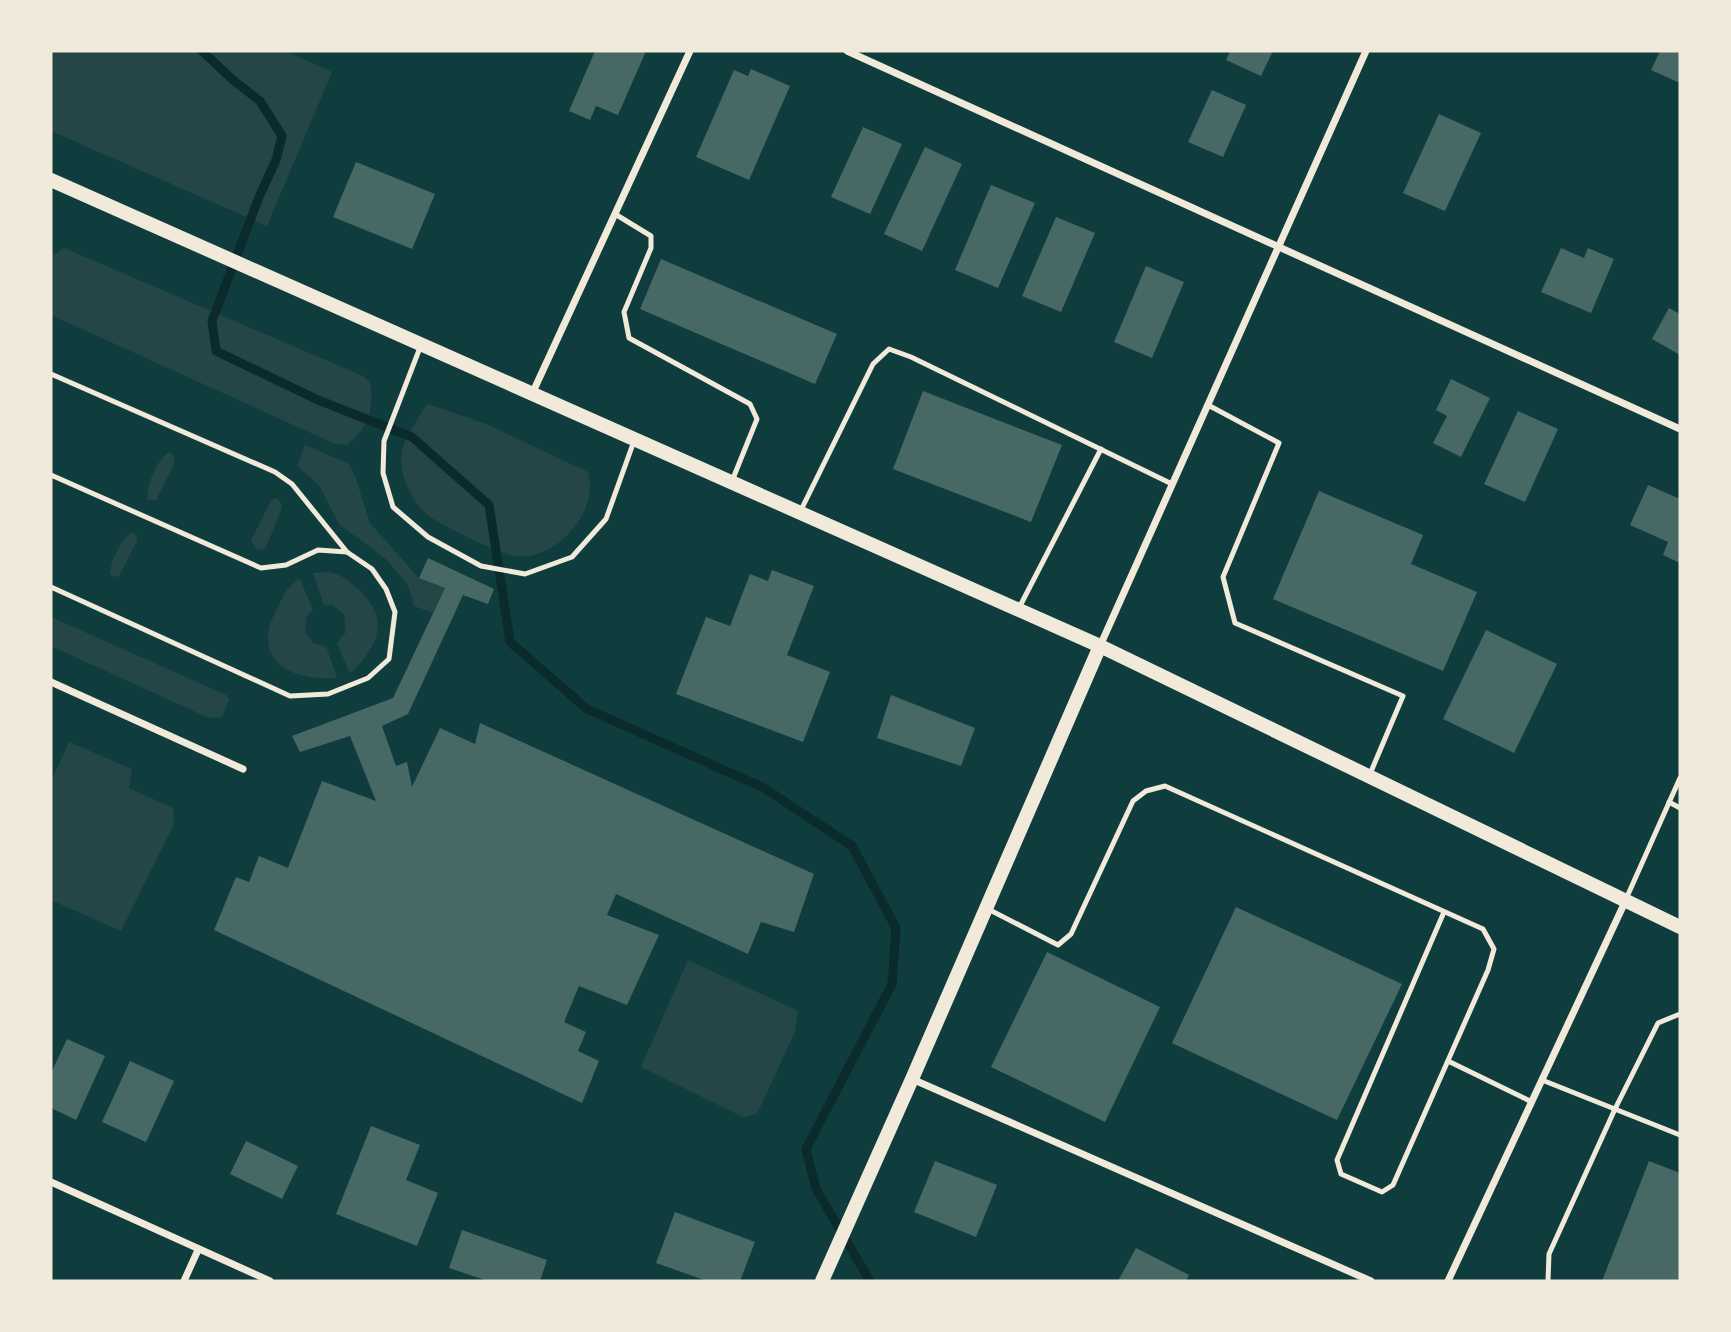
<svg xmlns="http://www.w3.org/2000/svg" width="1731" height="1332" font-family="'Space Grotesk',sans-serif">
	<rect width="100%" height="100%" fill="#0f3d3e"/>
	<g fill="#244646">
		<polygon points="51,51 285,51 332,72 267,226 51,131"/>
		<path d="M64,248l299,128 7,6c5,26 -2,47 -23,63l-12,-1 -284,-129v-58z"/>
		<path d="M426,405h5l55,19 102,48c12,39 -32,90 -73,84 -17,-3 -80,-33 -91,-44 -14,-15 -28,-43 -21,-64 4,-14 15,-29 23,-43z"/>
		<polygon points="305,445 349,464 355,476 370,523 419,578 445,588 433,613 414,606 408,585 386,559 339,524 319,485 297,466"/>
		<path d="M169,452l5,5v7l-18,36h-9c0,-16 9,-39 22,-48z"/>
		<path d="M276,498l4,3 2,6 -15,38 -4,5c-7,0 -9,-3 -12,-9l20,-41z"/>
		<path d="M132,532l5,4v5l-18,35 -5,1 -4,-3c0,-13 12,-35 22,-42z"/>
		<path d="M328,572c14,2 21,9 32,19 31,30 18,55 -10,83l-13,-31 9,-11 -2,-18 -11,-9h-9l-11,-32z"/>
		<path d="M300,579l13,31 -6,6 -2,16 9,12 12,2 11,32c-29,2 -71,-5 -69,-43 0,-9 5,-18 9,-26 5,-12 11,-24 23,-30z"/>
		<polygon points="51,617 226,695 229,699 222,717 209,718 51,646"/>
		<polygon points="69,742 132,769 129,788 173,808 174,824 121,931 51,900 51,782"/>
		<polygon points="688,960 798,1011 795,1032 757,1114 743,1117 641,1067"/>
	</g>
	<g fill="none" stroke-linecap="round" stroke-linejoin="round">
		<polyline stroke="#0a2a2b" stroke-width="9" points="202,51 233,80 260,101 282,136 276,160 259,197 212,321 216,351 318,400 412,437 489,505 510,642 587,709 764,788 852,846 896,928 892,984 806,1149 816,1189 870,1281"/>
	</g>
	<g fill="#486865">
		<polygon points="595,51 646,51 618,115 596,106 590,120 569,111"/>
		<polygon points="1230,51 1273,51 1261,76 1226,60"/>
		<polygon points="1660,51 1680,51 1680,83 1651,70"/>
		<polygon points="751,69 790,86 749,180 696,157 734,70 748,76"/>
		<polygon points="1212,90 1246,105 1223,157 1188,142"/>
		<polygon points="1439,114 1481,133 1445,211 1403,193"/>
		<polygon points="863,127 902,144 870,214 831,197"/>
		<polygon points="925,147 962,164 922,251 884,234"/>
		<polygon points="356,162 435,194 412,249 333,217"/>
		<polygon points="991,185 1035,203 998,288 955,270"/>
		<polygon points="1056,217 1095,233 1061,312 1022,296"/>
		<polygon points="1561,248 1584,258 1588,248 1614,259 1591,313 1541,292"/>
		<polygon points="661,259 837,334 815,384 640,309"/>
		<polygon points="1146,266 1184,282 1152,358 1114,342"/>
		<polygon points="1669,308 1680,314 1680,355 1652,339"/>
		<polygon points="1451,379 1490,398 1461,457 1433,443 1447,416 1436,410"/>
		<polygon points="923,391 1062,445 1031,522 893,469"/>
		<polygon points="1518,411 1558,429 1525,502 1484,484"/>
		<polygon points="1648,485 1680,499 1680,563 1663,555 1668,542 1630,525"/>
		<polygon points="1319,491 1423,535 1411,564 1477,592 1443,671 1273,599"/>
		<polygon points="428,558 494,589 488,604 463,595 408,714 382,726 396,766 407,762 412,787 440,728 475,744 480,723 814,874 794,932 761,922 748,954 616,894 607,915 659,935 627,1005 579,986 564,1022 586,1032 578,1051 599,1061 582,1103 214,930 236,877 249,882 259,856 288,868 322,781 376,801 350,736 300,752 292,736 393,698 445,588 419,578"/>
		<polygon points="772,570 814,586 787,655 830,672 803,742 676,694 706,617 730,626 750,574 768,581"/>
		<polygon points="1486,630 1557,664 1514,753 1443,719"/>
		<polygon points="891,695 975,728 961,766 877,738"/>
		<polygon points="1236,907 1402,984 1337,1120 1172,1043"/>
		<polygon points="1047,952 1160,1007 1105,1122 991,1067"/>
		<polygon points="67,1039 105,1056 76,1120 51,1108 51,1073"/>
		<polygon points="130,1061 174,1081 146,1142 102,1122"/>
		<polygon points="371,1126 420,1145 406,1180 438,1193 417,1246 336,1214"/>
		<polygon points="246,1141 298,1166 282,1199 230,1174"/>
		<polygon points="935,1161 997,1185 976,1237 914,1212"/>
		<polygon points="1649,1161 1680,1173 1680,1281 1602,1281"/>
		<polygon points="675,1212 755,1242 740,1281 707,1281 656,1263"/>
		<polygon points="462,1230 547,1260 540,1281 488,1281 449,1268"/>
		<polygon points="1136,1248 1189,1275 1186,1281 1118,1281"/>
	</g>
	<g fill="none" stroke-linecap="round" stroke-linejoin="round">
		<g stroke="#f1e9da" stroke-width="5">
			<polyline points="615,214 651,236 651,248 624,312 629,338 750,404 757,419 732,481"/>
			<polyline points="421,345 384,441 383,473 393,507 428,537 481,566 525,574 572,557 606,519 634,441"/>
			<polyline points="51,374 275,472 292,484 347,552"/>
			<polyline points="1208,405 1279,443 1223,577 1235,623 1403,696 1370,774"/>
			<polyline points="51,475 261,568 286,565 318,550 347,552 372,569 386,589 395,612 389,659 368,678 328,694 290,696 51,587"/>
			<polyline points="801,510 873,364 889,349 911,357 1172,484"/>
			<polyline points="1019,608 1101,449"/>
			<polyline points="1669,802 1680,808"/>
			<polyline points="1626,899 1680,778"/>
			<polyline points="986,908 1058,945 1071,934 1133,801 1146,791 1165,786 1483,929 1494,949 1488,970 1393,1185 1382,1192 1341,1174 1337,1160 1444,912"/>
			<polyline points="1448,1061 1532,1102"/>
			<polyline points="1542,1080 1680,1135"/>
			<polyline points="1548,1281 1549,1254 1615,1109 1658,1023 1680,1014"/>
		</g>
		<g stroke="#f1e9da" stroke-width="7">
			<polyline points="847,51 1680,429"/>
			<polyline points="532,394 690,51"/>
			<polyline points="1100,646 1366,51"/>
			<polyline points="51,682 243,769"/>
			<polyline points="912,1079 1371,1281"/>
			<polyline points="51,1182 270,1281"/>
			<polyline points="184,1281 198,1250"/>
			<polyline points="1448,1281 1625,902"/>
		</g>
		<g stroke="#f1e9da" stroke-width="14">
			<polyline points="51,180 1100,646 1680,927"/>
			<polyline points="822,1281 912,1079 1100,646"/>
		</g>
	</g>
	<rect width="1731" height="1332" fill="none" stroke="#f1e9da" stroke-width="105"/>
</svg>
